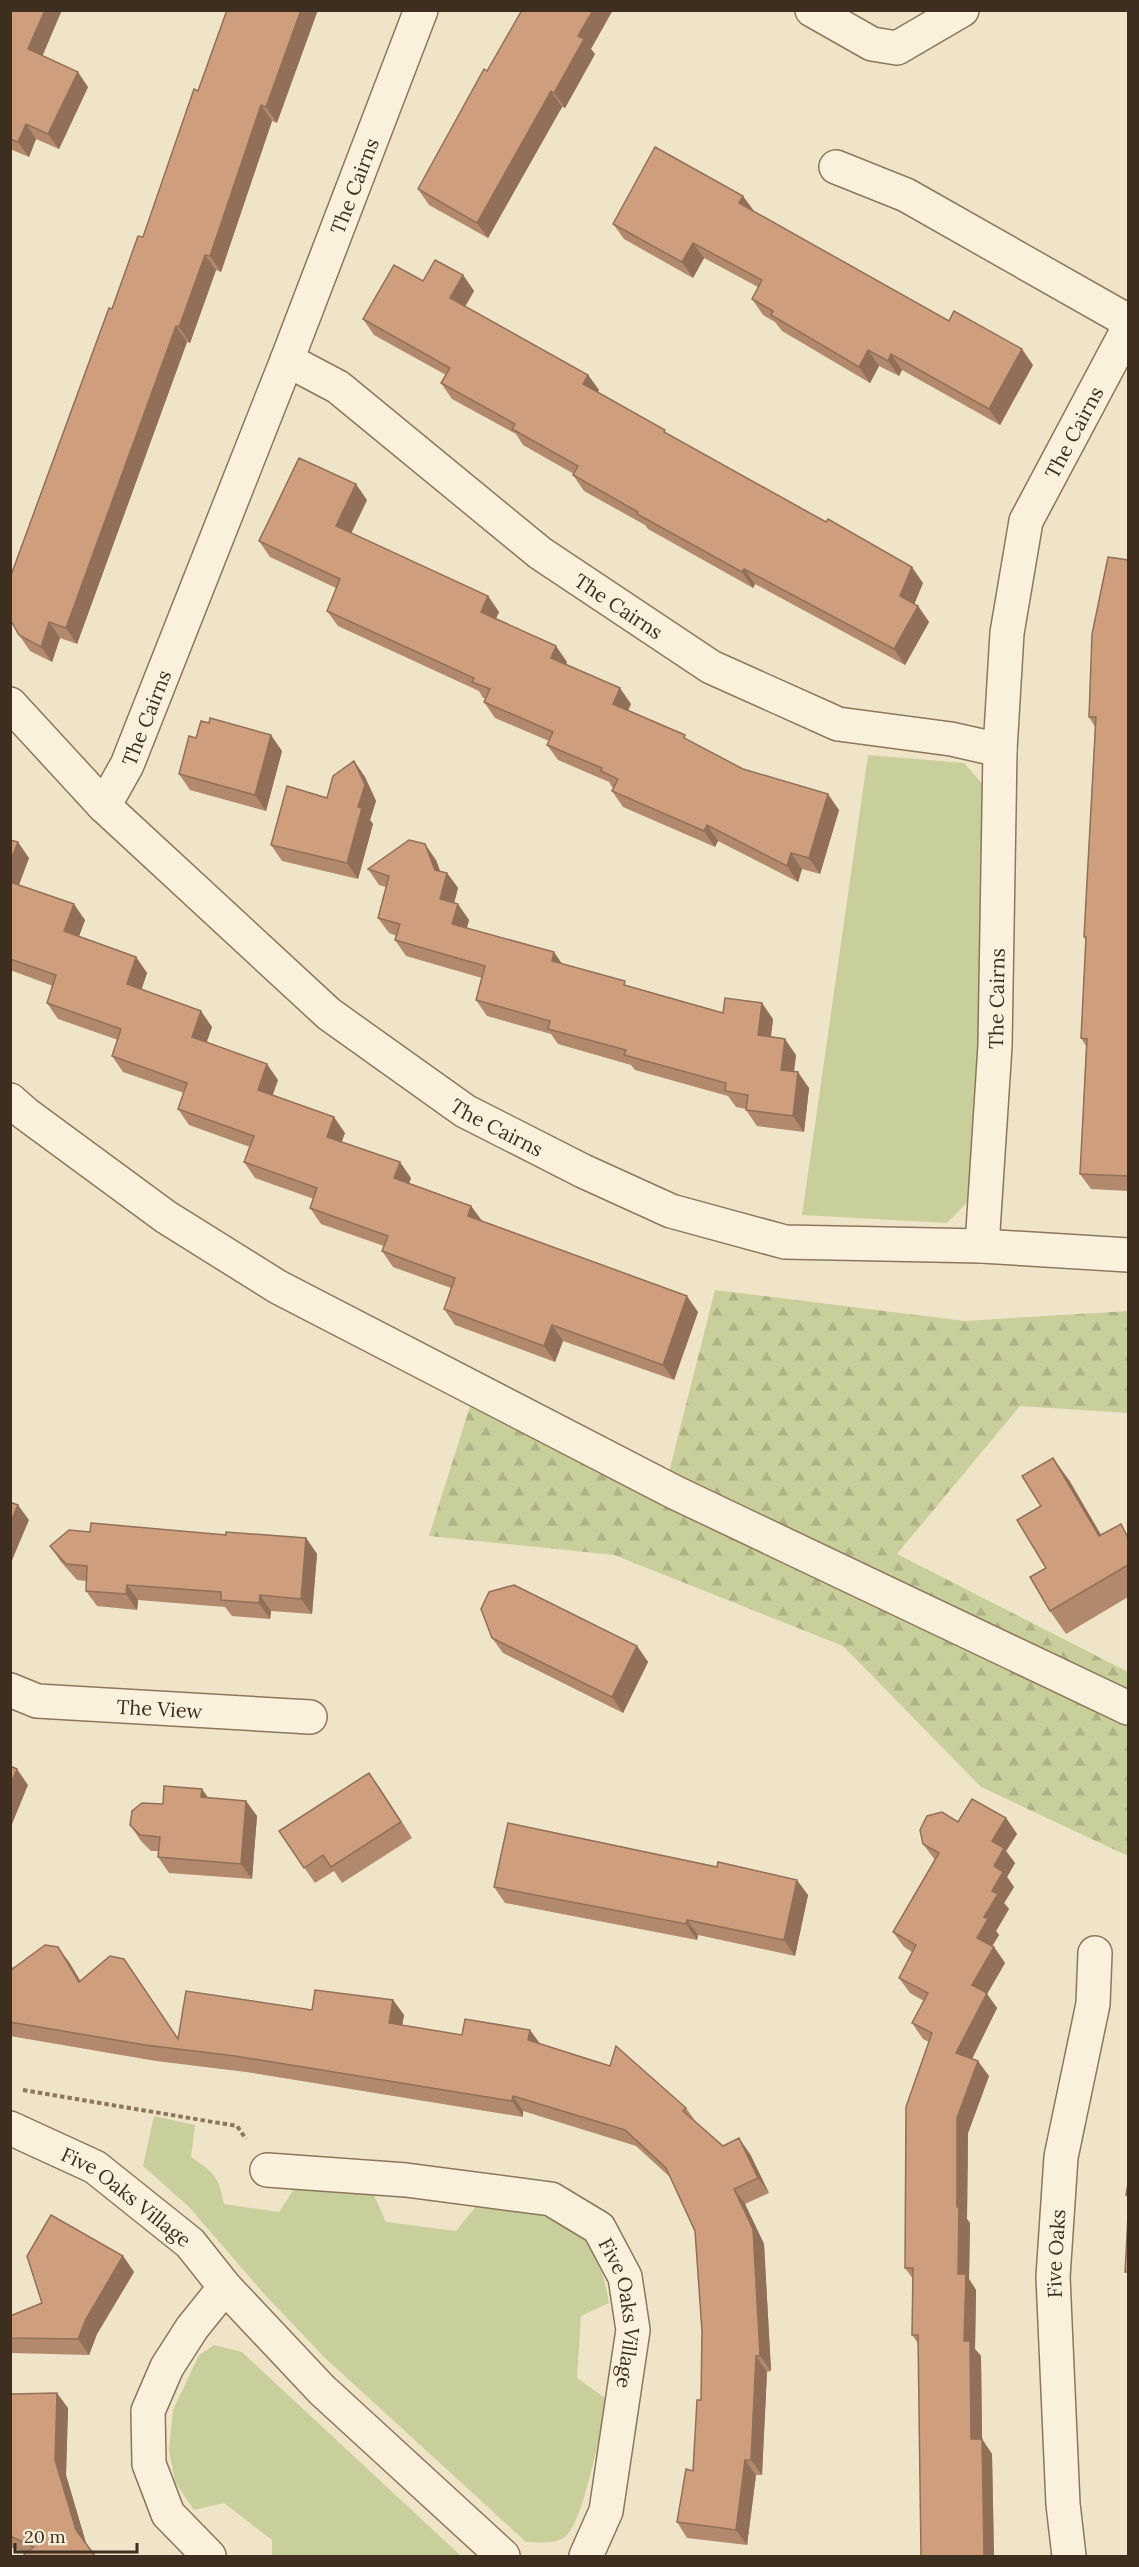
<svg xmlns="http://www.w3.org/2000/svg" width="1139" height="2567" font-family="Lora,serif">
	<defs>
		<pattern id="forest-firs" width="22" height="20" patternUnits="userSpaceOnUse" patternTransform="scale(1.5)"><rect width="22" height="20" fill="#c9cf9b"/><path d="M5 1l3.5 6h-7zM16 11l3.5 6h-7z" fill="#aeb285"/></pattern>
	</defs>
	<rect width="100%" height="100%" fill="#f0e4c8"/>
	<g fill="#c9cf9b">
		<polygon points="868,755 964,763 985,787 974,1195 947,1223 802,1215"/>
		<path d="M154,2116l41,9 -4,32c23,16 28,19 33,47l55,8 15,-23 26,-7 53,11 13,29 70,9 21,-26c76,11 118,10 132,98l-28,13 -4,62 31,22c-7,26 -24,121 -42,136 -10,9 -28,6 -40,6l-202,-185 -58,-61 -77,-89 -46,-41z"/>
		<polygon points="214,2345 242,2352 461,2556 272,2556 272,2540 224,2503 194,2510 175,2482 169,2450 173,2410 199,2355"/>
	</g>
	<polygon fill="url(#forest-firs)" points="715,1290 965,1321 1128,1311 1128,1413 1020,1406 897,1554 1128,1672 1128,1856 981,1787 843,1646 614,1555 429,1536 477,1384 667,1480"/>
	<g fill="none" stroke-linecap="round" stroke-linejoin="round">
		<g stroke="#8d765c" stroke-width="36">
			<g id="minor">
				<polyline points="812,10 872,44 897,48 962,10"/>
				<polyline points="836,167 906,195 1128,321"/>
				<path id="s1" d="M287,360l51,27 202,166 171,114 127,57 113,15 49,11"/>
				<path id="s2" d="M10,704l94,102 225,208 136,97 118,60 88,40 114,31 197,4 146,9"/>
				<path id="s3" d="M104,806l23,-41 160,-405 134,-350"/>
				<polyline points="10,1100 26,1114 166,1217 278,1287 674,1492 1128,1708"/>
				<path id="s4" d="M982,1246l13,-200 5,-296 7,-117 19,-112 102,-192"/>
				<path id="s5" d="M10,1690l27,11 273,16"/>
				<path id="s6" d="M10,2128l85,39 95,76 35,44 97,103 181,166"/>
				<path id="s7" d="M267,2170l139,10 145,19 48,29 26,49 8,53 -27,181 -20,45"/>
				<polyline points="209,2556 168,2514 149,2464 148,2411 167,2367 192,2328 225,2287"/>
				<path id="s8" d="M1069,2556l-6,-52 -10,-227 8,-120 32,-153 2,-51"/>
			</g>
		</g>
		<polyline stroke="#8d765c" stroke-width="4" stroke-dasharray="4.5 3" stroke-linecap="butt" points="23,2090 237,2126 246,2139"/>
		<use href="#minor" stroke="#faf1dc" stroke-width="33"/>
	</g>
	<g fill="#b2896c">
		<polygon points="10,10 43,56 88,87 59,149 36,139 29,157 10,149"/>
		<polygon points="227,10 277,123 272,121 221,272 216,270 190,343 187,342 77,644 60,638 52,662 30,651 19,635 112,309 143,237 198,91"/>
		<polygon points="591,49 595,54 565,108 562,107 488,238 429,205 418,189 487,71"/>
		<polygon points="753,211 949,321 1033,365 1000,425 902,370 899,376 879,366 870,383 782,331 775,322 763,315 752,299 758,287 704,258 693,278 624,239 613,224"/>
		<polygon points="463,275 474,291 465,306 588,375 599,390 598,392 670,436 923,583 914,604 918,606 929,622 905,665 755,584 753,588 648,529 645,525 584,491 573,475 574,474 523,445 516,434 452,399 441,383 446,375 374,335 363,319 423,281"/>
		<polygon points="367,500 351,533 488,596 499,612 495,619 567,662 566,665 631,704 628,710 743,769 839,810 820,874 802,869 798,882 718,841 715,847 623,807 612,791 614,788 612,787 609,782 558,760 547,745 549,741 495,718 484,702 485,698 483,698 479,691 338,626 327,611 336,588 270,557 259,541"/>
		<polygon points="1128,560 1128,1191 1091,1189 1080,1174 1086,1046 1081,1038 1086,940 1084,937 1095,727 1089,717"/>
		<polygon points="196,738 282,751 266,811 190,790 179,774"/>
		<polygon points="354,761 365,777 376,801 370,820 373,824 358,879 282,861 271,845 327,798"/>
		<polygon points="10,840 29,858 19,885 85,920 79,936 136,957 147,973 141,990 212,1027 206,1042 278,1080 272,1095 345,1133 341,1142 411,1178 409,1184 471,1206 482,1221 698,1312 674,1380 563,1341 555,1362 455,1325 444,1309 451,1288 393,1267 382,1251 384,1246 321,1224 310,1208 314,1199 255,1178 244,1162 250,1147 189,1125 178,1109 184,1093 123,1072 112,1056 118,1040 58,1019 47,1003 53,986 10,970"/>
		<polygon points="436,860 440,871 447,873 458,888 454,903 469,920 467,928 561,963 629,986 723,1013 773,1019 771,1037 796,1055 794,1072 809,1088 804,1132 757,1126 746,1110 746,1109 736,1107 728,1096 635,1070 631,1065 558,1044 551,1034 487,1016 476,1000 482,978 406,956 395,940 397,936 389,933 378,918 386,887 379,885 368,869"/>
		<polygon points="1069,1480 1101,1535 1128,1535 1128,1597 1066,1634 1050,1611 1041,1506"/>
		<polygon points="90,1532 226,1535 306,1538 317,1554 312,1614 271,1611 270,1619 232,1616 225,1607 138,1600 137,1610 97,1606 86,1591 86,1581 77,1580 61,1562 50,1546"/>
		<polygon points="492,1638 637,1646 648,1662 623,1713 503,1653"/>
		<polygon points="369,1773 412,1838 342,1883 334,1871 315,1883 279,1831"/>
		<polygon points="202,1789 208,1798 246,1801 257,1816 252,1879 169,1873 158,1857 159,1851 151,1851 141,1841 130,1825 163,1804"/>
		<polygon points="1006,1818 1017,1834 1006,1851 1015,1863 1007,1877 1014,1887 1004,1903 1009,1909 996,1931 999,1935 992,1946 994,1947 1005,1963 987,1994 997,2008 972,2059 989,2076 968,2133 967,2219 970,2223 969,2279 976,2290 975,2349 981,2356 982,2439 992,2454 994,2556 918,2343 912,2335 913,2279 905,2268 929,2042 923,2039 912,2023 924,2001 910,1993 899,1978 912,1952 904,1947 893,1932 935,1860 923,1844 958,1822"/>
		<polygon points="717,1867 808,1895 795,1956 698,1935 697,1940 505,1903 494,1887"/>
		<polygon points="10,1962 13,1968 69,1962 80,1981 178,2039 312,2010 393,2000 404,2015 402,2026 462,2035 540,2044 686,2108 696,2122 723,2146 750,2154 769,2193 745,2204 764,2244 771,2371 767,2372 762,2475 756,2475 747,2545 687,2538 677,2522 693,2471 701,2400 702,2331 695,2231 671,2178 636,2146 523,2111 523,2117 246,2072 156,2061 10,2036"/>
		<polygon points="123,2256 134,2272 97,2334 89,2355 10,2353 10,2316 42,2303"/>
		<polygon points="10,2394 68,2408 66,2475 86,2544 24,2553 10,2547"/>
	</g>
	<g fill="#916f58">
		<polygon points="45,10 62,10 39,64 28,49"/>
		<polygon points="301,10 318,10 277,123 266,107"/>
		<polygon points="593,10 613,10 591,49 595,54 565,108 554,93 578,36"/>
		<polygon points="78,72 88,87 59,149 48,134"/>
		<polygon points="551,91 562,107 488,238 477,223"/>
		<polygon points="261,105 272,121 221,272 210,256"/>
		<polygon points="26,124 36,139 29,157 18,142"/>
		<polygon points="743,196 754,211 739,203"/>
		<polygon points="693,243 704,258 693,278 682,262"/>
		<polygon points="205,255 216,270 190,343 179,327"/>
		<polygon points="463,275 474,291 461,314 450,298"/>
		<polygon points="176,326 187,342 77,644 66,628"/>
		<polygon points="1022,349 1033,365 1000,425 989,409"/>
		<polygon points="868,350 879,366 870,383 859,367"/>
		<polygon points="891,354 902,370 899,376 888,361"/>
		<polygon points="588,375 599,390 594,399 583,384"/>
		<polygon points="356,484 367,500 347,542 336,526"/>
		<polygon points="912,567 923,583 911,612 900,596"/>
		<polygon points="744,569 755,584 753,588 742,572"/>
		<polygon points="488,596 499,612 492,628 481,612"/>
		<polygon points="918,606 929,622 905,665 894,649"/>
		<polygon points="49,622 60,638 52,662 41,647"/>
		<polygon points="556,646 567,662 562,674 551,658"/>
		<polygon points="620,688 631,704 624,719 613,704"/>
		<polygon points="271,735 282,751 266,811 255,795"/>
		<polygon points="354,761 365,777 376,801 370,820 373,824 358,879 347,863 358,807"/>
		<polygon points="828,794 839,810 820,874 809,858"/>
		<polygon points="707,825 718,841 715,847 704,831"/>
		<polygon points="18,842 29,858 15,895 10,888 10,862"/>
		<polygon points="425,844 436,860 444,882 447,873 458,888 451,915 440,899 435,870"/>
		<polygon points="791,853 802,869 798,882 787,866"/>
		<polygon points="74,904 85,920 75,947 64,931"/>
		<polygon points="458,904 469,920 463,939 452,924"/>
		<polygon points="554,952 565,968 552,961"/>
		<polygon points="136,957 147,973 138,1000 127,984"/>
		<polygon points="762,1003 773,1019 769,1051 758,1035"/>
		<polygon points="201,1011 212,1027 203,1053 192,1037"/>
		<polygon points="785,1039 796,1055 792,1086 781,1070"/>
		<polygon points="267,1064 278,1080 269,1106 258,1090"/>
		<polygon points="798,1072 809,1088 804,1132 793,1116"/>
		<polygon points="334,1117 345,1133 338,1152 327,1137"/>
		<polygon points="400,1162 411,1178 405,1194 394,1178"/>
		<polygon points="471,1206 482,1221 468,1216"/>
		<polygon points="687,1296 698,1312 674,1380 663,1365"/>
		<polygon points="552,1325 563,1341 555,1362 544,1346"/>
		<polygon points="1053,1458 1069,1480 1115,1559 1099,1536"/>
		<polygon points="18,1505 29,1520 10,1565 10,1523"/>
		<polygon points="306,1538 317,1554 312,1614 301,1599"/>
		<polygon points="127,1585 138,1600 137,1610 126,1594"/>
		<polygon points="260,1595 271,1611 270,1619 259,1603"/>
		<polygon points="637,1646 648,1662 623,1713 612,1697"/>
		<polygon points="17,1769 28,1785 10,1829 10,1786"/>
		<polygon points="369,1773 380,1788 412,1838 401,1822"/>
		<polygon points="202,1789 213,1805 201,1797"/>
		<polygon points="246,1801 257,1816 252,1879 241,1864"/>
		<polygon points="1006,1818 1017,1834 1006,1851 1015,1863 1007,1877 1014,1887 1004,1903 1009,1909 996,1931 999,1935 988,1953 977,1938 992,1891 994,1866 992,1841"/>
		<polygon points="797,1880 808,1895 795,1956 784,1940"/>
		<polygon points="687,1920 698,1935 697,1940 686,1924"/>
		<polygon points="58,1947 69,1962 90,1997 79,1982"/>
		<polygon points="994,1947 1005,1963 987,1994 997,2008 967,2069 956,2053 972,1985"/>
		<polygon points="393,2000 404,2015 400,2039 389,2023"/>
		<polygon points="530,2030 541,2045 528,2040"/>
		<polygon points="978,2061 989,2076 968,2133 967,2219 970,2223 969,2279 976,2290 975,2349 981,2356 982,2439 992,2454 994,2556 984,2556 971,2439 964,2341 958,2274 957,2207 957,2118"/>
		<polygon points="513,2096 523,2111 523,2117 512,2101"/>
		<polygon points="739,2138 750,2154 769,2193 758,2178"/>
		<polygon points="734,2189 745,2204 764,2244 771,2371 760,2356"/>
		<polygon points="123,2256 134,2272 97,2334 89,2355 78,2339 86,2319"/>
		<polygon points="756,2356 767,2372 762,2475 751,2460"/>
		<polygon points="57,2393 68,2408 66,2475 87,2546 76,2530 55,2460"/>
		<polygon points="745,2460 756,2475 747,2545 736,2530"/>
	</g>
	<g fill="#cf9f7d" stroke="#916f58" stroke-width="1.5">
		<polygon points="10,10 45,10 28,49 78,72 48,134 26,124 18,142 10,139"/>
		<polygon points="227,10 301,10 266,107 261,105 210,256 205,255 179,327 176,326 66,628 49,622 41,647 19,635 10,619 10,578 109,308 112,309 138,236 143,237 194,89 198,91"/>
		<polygon points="522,10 593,10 578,36 584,39 554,93 551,91 477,223 418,189 484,69 487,71"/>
		<polygon points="655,147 743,196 739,203 949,321 954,311 1022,349 989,409 891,354 888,361 868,350 859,367 771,315 773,311 752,299 762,280 693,243 682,262 613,224"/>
		<polygon points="435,260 463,275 450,298 588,375 583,384 665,430 664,432 826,522 828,519 912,567 900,596 918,606 894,649 744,569 742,572 637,514 638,512 573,475 578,466 512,429 515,424 441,383 450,368 363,319 394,265 423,281"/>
		<polygon points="299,458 356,484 336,526 488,596 481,612 556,646 551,658 620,688 613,704 685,735 684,738 743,769 828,794 809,858 791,853 787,866 707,825 704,831 612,791 618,779 601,771 602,768 547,745 553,732 484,702 490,689 472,682 474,678 327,611 340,579 259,541"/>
		<polygon points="1108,557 1128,560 1128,1176 1080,1174 1087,1039 1081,1038 1086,937 1084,937 1096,717 1089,717 1092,634"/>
		<polygon points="210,718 271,735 255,795 179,774 189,736 196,738 201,721 209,723"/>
		<polygon points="354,761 365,785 358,807 362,808 347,863 271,845 287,786 327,798 333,776"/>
		<polygon points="10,840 18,842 10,862"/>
		<polygon points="409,840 425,844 435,870 447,873 440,899 458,904 452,924 554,952 552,961 625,981 624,985 723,1013 725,998 762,1003 758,1035 785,1039 781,1070 798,1072 793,1116 746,1110 748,1095 725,1091 726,1083 624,1055 626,1050 548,1029 550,1021 476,1000 485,966 395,940 400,924 378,918 389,876 368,869"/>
		<polygon points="10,882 74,904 64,931 136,957 127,984 201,1011 192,1037 267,1064 258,1090 334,1117 327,1137 400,1162 394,1178 471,1206 468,1216 687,1296 663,1365 552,1325 544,1346 444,1309 455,1278 382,1251 388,1236 310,1208 317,1188 244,1162 254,1136 178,1109 187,1083 112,1056 121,1029 47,1003 56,975 10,959"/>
		<polygon points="1053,1458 1099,1536 1121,1524 1128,1538 1128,1565 1050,1611 1030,1577 1046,1568 1017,1520 1041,1506 1022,1476"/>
		<polygon points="10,1502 18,1505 10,1523"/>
		<polygon points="91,1523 226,1535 226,1532 306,1538 301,1599 260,1595 259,1603 221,1600 221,1592 127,1585 126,1594 86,1591 87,1566 66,1564 50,1546 69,1530 90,1532"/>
		<polygon points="514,1585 637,1646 612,1697 492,1638 481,1609 489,1592"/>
		<polygon points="10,1766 17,1769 10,1786"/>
		<polygon points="369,1773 401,1822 331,1867 323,1855 304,1868 279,1831"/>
		<polygon points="164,1786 202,1789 201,1797 246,1801 241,1864 158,1857 160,1837 140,1835 130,1825 132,1811 142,1803 163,1804"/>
		<polygon points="972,1799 1006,1818 992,1841 1004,1848 994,1866 1003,1872 992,1891 998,1894 984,1917 988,1919 977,1938 994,1947 972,1985 987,1993 956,2053 978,2061 957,2118 957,2207 959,2207 958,2274 966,2274 964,2341 970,2341 971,2439 982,2439 984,2556 921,2556 918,2335 912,2335 913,2268 905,2268 906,2107 932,2033 912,2023 928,1993 899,1978 916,1945 893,1932 939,1853 923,1844 920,1830 927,1816 942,1812 958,1822"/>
		<polygon points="508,1823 717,1867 718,1862 797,1880 784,1940 687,1920 686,1924 494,1887"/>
		<polygon points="45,1945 58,1947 79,1982 110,1956 124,1959 178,2039 186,1991 312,2010 315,1990 393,2000 389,2023 462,2035 465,2019 530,2030 528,2040 610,2066 616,2046 686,2108 683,2111 723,2146 739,2138 758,2178 734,2189 753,2229 760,2356 756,2356 751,2460 745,2460 736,2530 677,2522 686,2469 693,2471 697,2400 701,2400 702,2331 695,2231 666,2168 625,2130 513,2096 512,2101 235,2056 145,2045 10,2022 10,1969 11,1970"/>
		<polygon points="1128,2184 1128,2196 1126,2195"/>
		<polygon points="51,2215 123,2256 86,2319 78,2339 10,2338 10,2316 42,2303 27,2256"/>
		<polygon points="1128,2217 1128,2272 1125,2272"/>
		<polygon points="57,2393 55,2460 76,2530 95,2556 26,2556 24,2554 34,2547 10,2536 10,2394"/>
	</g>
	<g text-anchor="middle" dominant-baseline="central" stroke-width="4.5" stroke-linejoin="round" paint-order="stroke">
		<g font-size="20" fill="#3d2e20" stroke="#f7eed8">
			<text stroke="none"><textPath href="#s3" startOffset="669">The Cairns</textPath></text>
			<text stroke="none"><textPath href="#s4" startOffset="828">The Cairns</textPath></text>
			<text stroke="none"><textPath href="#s1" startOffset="414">The Cairns</textPath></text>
			<text stroke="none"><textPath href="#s3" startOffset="98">The Cairns</textPath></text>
			<text stroke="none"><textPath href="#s4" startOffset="248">The Cairns</textPath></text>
			<text stroke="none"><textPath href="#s2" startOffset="648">The Cairns</textPath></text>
			<text stroke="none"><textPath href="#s5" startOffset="152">The View</textPath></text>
			<text stroke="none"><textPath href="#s6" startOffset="136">Five Oaks Village</textPath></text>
			<text stroke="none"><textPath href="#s8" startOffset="303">Five Oaks</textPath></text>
			<text stroke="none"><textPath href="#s7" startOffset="432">Five Oaks Village</textPath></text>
		</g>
	</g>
	<rect width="1139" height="2567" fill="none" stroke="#3d2e20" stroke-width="24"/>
	<path d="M15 2543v9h122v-9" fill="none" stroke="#3d2e20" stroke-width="3"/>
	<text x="24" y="2543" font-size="18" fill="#3d2e20" stroke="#f7eed8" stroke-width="4.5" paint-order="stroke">20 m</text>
</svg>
